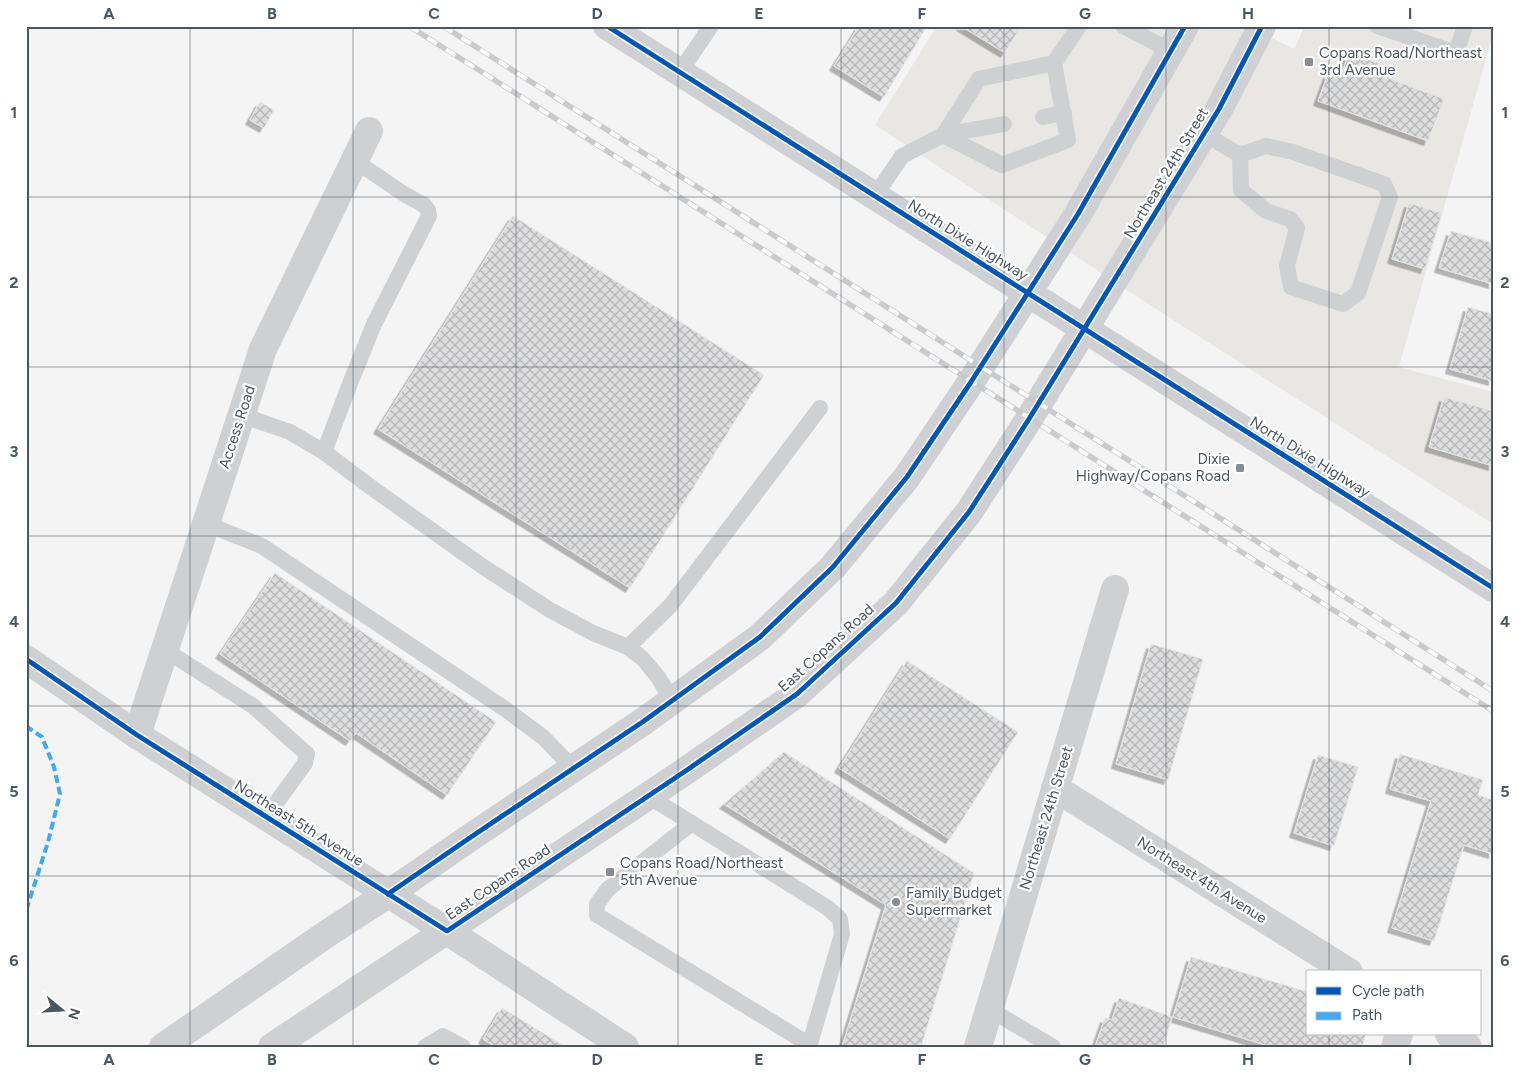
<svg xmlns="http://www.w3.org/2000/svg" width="1519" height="1073" font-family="Figtree,sans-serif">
	<defs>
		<pattern id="building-cross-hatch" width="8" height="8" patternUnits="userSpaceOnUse" patternTransform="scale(1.25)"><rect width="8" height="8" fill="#ddddde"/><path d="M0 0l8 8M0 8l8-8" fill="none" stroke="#b5b6b7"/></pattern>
		<filter id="shadow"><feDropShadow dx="-4.5" dy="4.5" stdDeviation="0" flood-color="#0004"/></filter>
	</defs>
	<rect width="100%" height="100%" fill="#f4f4f4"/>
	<polygon fill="#e8e7e3" points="937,26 1249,26 1294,49 1305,26 1493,26 1493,34 1399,367 1493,392 1493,524 1170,318 875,125"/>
	<g fill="url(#building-cross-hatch)" stroke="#e5e6e7" filter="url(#shadow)">
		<polygon points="859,26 927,26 884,97 834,66"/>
		<polygon points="961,26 1021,26 1005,53"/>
		<polygon points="1349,53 1392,68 1388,78 1444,99 1428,141 1318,101 1328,74 1340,78"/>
		<polygon points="260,102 274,110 264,128 250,120"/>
		<polygon points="1409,203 1442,213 1425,269 1392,259"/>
		<polygon points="513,216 764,375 630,588 378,429"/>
		<polygon points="1451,231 1493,243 1493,284 1439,268"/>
		<polygon points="1468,307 1493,314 1493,381 1450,369"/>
		<polygon points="1444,397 1493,411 1493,466 1429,447"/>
		<polygon points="275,573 496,722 447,795 356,733 350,741 220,654"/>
		<polygon points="1151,644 1203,659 1168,780 1116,764"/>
		<polygon points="907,661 1018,732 950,839 839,768"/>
		<polygon points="784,752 974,873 921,1047 842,1047 886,905 724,804"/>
		<polygon points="1400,754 1483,780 1478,795 1493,800 1493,854 1464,845 1434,941 1392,928 1431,801 1390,789"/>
		<polygon points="1318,755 1358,767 1334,846 1294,833"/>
		<polygon points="1191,957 1308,992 1308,1034 1366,1034 1362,1047 1272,1047 1173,1017"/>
		<polygon points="1119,998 1172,1017 1163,1047 1095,1047 1105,1018 1112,1020"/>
		<polygon points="502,1008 566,1047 496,1047 483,1039"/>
	</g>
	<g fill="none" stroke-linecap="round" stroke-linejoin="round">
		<g stroke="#ced0d2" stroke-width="16">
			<polyline points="1123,26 1171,51"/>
			<polyline points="1377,26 1456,53 1465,26"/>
			<polyline points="680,72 711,26"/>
			<polyline points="1043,117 1064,113"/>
			<polyline points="1204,134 1240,155 1241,190 1266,211 1290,219 1297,228 1287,266 1291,287 1343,304 1358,293 1390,197 1384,184 1293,152 1266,146 1240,155"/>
			<polyline points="943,135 979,79 1054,63"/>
			<polyline points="943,135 1004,124"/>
			<polyline points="875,196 902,156 943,135 1002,165 1068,140 1054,63 1079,26"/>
			<polyline points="241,415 290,432 324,452 351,381 374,324 429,216 428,210 424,205 404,194 354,160"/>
			<polyline points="324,452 372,488 482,566 550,610 593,633 628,647 643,659 658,677 672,700"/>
			<polyline points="206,524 262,546 505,709 543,737 573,768"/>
			<polyline points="628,647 671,605 820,408"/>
			<polyline points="165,650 253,706 307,754 305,763 266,817"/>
			<polyline points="648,796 828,908 840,919 842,934 809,1047"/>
			<polyline points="692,823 608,889 597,904 597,915 810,1045"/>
			<polyline points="989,1009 1053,1047"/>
			<polyline points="425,1047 443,1036 463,1047"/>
		</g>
		<g stroke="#ced0d2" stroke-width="28">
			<polyline points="137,735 263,349 369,131"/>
			<polyline points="1055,788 1349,972"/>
			<polyline points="447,931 625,1047"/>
			<polyline points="1449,1034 1468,1047"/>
			<polyline points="978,1047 1115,589"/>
			<polyline points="1395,1047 1399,1034"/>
		</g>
		<polyline stroke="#ced0d2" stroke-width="28" points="26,659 137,735 447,931"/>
		<g stroke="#ced0d4" stroke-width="28">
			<polyline points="607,26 1493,588"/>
			<polyline points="163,1047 328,933 388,894 471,837 644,721 760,637 833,567 907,477 971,382 1078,214 1185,26"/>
			<polyline points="272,1047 684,772 797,694 896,603 969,512 1029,419 1219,109 1262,26"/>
		</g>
		<g stroke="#c9cacc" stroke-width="5.5">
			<g id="rail">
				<polyline points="409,26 1493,711"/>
				<polyline points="443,26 1493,691"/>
			</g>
		</g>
		<use href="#rail" stroke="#fff" stroke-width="4" stroke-dasharray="11" stroke-linecap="butt"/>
		<polyline stroke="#3fa9f5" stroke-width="4" stroke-dasharray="8 4" stroke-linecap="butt" points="26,726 42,737 54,767 60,794 48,842 26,911"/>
		<g stroke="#fff" stroke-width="8">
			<g id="cycleway">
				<polyline points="607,26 1493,588"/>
				<polyline points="26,659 137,735 447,931 684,772 797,694 896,603 969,512 1029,419 1219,109 1262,26"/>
				<polyline points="388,894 471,837 644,721 760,637 833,567 907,477 971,382 1078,214 1185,26"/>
			</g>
		</g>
		<use href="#cycleway" stroke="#0057b8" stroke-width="5"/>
	</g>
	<path fill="none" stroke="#4a5661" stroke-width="1" stroke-opacity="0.55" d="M190,26v1021M353,26v1021M516,26v1021M678,26v1021M841,26v1021M1004,26v1021M1166,26v1021M1329,26v946M26,197h1467M26,367h1467M26,536h1467M26,706h1467M26,876h1467M1329,1034v13"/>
	<g fill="#868d94" stroke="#fff" stroke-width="2">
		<rect x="1304" y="57" width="10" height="10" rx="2.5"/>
		<rect x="1235" y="463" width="10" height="10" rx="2.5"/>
		<rect x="605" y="867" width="10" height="10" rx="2.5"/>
		<circle cx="896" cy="902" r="5"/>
	</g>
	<g text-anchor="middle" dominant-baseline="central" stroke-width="4.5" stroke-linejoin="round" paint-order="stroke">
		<g font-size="15" fill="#4a5661" stroke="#fff" text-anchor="start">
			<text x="1319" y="53">Copans Road/Northeast<tspan x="1319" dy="17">3rd Avenue</tspan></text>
			<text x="1230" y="459" text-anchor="end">Dixie<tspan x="1230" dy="17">Highway/Copans Road</tspan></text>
			<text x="620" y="863">Copans Road/Northeast<tspan x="620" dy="17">5th Avenue</tspan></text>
			<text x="906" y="893">Family Budget<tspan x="906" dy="17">Supermarket</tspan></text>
		</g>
		<g font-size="15" fill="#4a5661" stroke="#fff">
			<text transform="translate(1166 173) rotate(-59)">Northeast 24th Street</text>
			<text transform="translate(968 240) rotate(32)">North Dixie Highway</text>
			<text transform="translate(237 427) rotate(-72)">Access Road</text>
			<text transform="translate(1310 457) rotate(32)">North Dixie Highway</text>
			<text transform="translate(826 648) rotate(-42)">East Copans Road</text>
			<text transform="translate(1046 818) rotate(-73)">Northeast 24th Street</text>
			<text transform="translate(299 823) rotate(32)">Northeast 5th Avenue</text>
			<text transform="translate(1202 880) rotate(32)">Northeast 4th Avenue</text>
			<text transform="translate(498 882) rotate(-34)">East Copans Road</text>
		</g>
	</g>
	<rect width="1519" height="1073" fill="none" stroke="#ffffff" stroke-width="55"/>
	<rect x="1306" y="970" width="175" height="65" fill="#ffffff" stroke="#b7bbc0"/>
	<rect x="1316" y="987" width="25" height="8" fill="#0057b8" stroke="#b7bbc0"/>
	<text x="1352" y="996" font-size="15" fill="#4a5661">Cycle path</text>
	<rect x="1316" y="1012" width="25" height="8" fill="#3fa9f5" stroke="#b7bbc0"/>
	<text x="1352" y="1020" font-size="15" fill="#4a5661">Path</text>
	<g transform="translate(62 1010) rotate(108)" stroke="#ffffff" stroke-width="4" paint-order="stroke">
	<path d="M0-4L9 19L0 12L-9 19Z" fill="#4a5661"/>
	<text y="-8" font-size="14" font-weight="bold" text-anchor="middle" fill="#4a5661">N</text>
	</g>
	<rect x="28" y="28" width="1464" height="1018" fill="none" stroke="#4a5661" stroke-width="2"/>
	<g font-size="16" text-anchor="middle" font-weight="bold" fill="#4a5661">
		<text x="109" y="19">A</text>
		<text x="272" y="19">B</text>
		<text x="434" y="19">C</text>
		<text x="597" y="19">D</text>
		<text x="759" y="19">E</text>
		<text x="922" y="19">F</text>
		<text x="1085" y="19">G</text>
		<text x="1248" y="19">H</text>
		<text x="1410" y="19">I</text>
		<text x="14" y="118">1</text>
		<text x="1505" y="118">1</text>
		<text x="14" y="288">2</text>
		<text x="1505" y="288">2</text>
		<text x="14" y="457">3</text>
		<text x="1505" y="457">3</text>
		<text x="14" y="627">4</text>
		<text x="1505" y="627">4</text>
		<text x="14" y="797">5</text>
		<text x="1505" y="797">5</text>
		<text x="14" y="966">6</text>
		<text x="1505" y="966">6</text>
		<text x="109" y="1065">A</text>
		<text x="272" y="1065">B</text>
		<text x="434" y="1065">C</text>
		<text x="597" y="1065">D</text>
		<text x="759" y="1065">E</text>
		<text x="922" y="1065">F</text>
		<text x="1085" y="1065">G</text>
		<text x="1248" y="1065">H</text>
		<text x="1410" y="1065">I</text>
	</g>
</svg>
